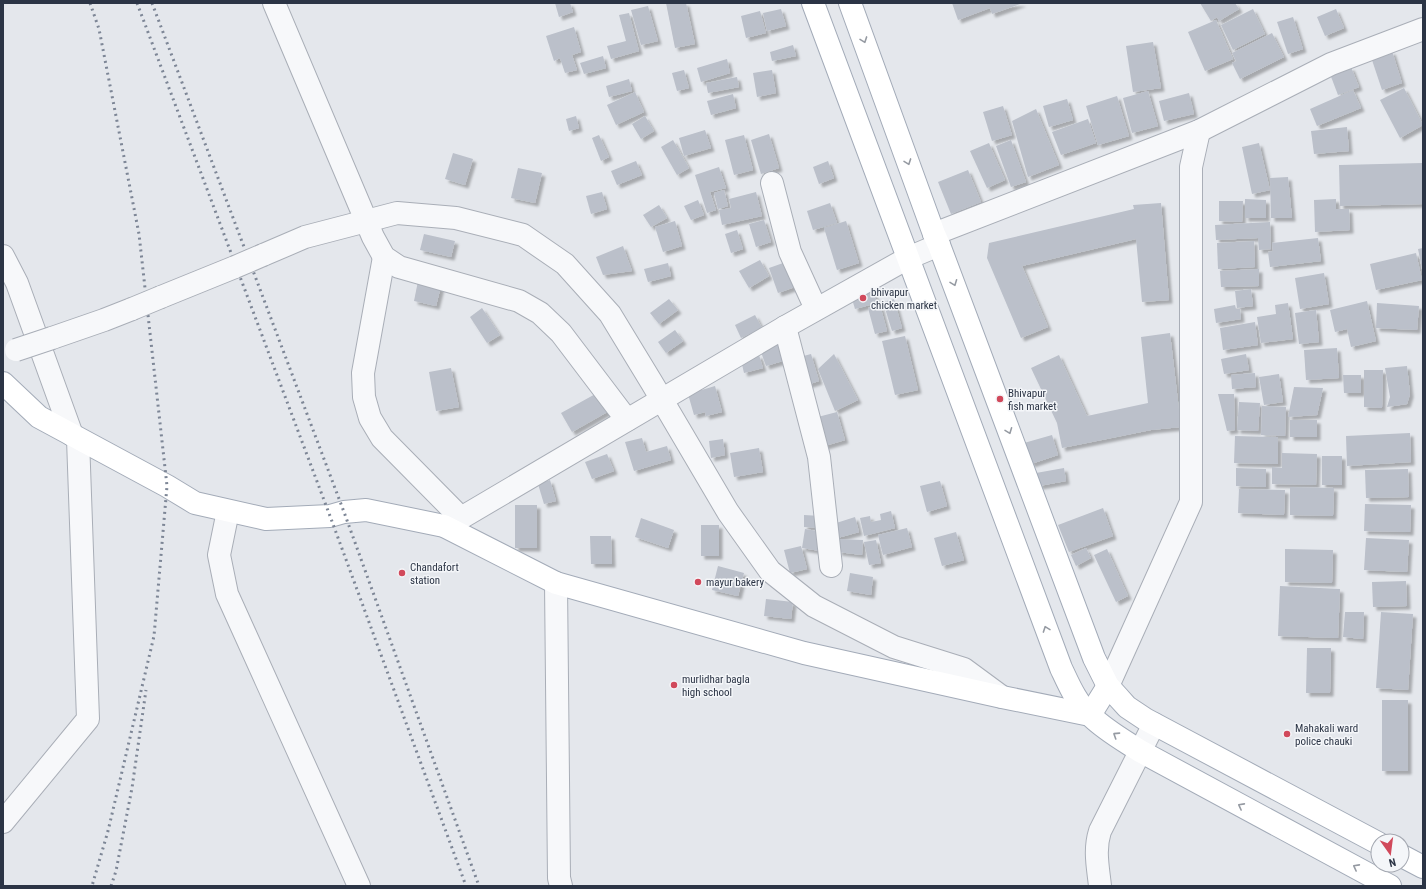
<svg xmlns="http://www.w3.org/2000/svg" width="1426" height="889" font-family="'Roboto Condensed',sans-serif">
	<defs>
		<filter id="shadow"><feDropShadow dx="3.5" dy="3.5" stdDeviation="1" flood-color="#0004"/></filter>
	</defs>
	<rect width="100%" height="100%" fill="#e4e7ec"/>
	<g fill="#bbc0ca" filter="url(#shadow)">
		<polygon points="555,3 570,3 573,12 559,17"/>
		<polygon points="666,3 686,3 695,44 675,48"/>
		<polygon points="952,3 1023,3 992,14 990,8 958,20"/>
		<polygon points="1200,3 1235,3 1239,9 1219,21 1217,17 1211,21"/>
		<polygon points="648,6 658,41 641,45 631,10"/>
		<polygon points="781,9 786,26 767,31 763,13"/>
		<polygon points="1253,9 1265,34 1233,50 1221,25"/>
		<polygon points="1336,9 1344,28 1325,36 1317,17"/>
		<polygon points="760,11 766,33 746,38 741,16"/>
		<polygon points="629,13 639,51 611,59 607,46 626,41 619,15"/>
		<polygon points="1293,17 1303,49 1288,54 1277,22"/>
		<polygon points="1216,20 1233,59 1205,71 1188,32"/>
		<polygon points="574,27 581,52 572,55 577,70 565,73 560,58 554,61 546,36"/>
		<polygon points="1272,33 1284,57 1240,79 1232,63 1236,61 1232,53"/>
		<polygon points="1153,42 1161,88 1133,92 1126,46"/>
		<polygon points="793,45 796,56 772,61 770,52"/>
		<polygon points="1392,51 1402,83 1382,90 1371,57"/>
		<polygon points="603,56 606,68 584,74 580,63"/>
		<polygon points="727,59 730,73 701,82 697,68"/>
		<polygon points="1351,67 1359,87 1338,95 1330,74"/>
		<polygon points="684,70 689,88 677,91 672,73"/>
		<polygon points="772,70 776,93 757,97 753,73"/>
		<polygon points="737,77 739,87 708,93 706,83"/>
		<polygon points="629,79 632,91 609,97 606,86"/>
		<polygon points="1404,88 1423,125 1400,138 1380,100"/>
		<polygon points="1353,90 1361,108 1317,126 1310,109"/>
		<polygon points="1148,91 1158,126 1132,133 1123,98"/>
		<polygon points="635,92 644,112 616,125 607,105"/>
		<polygon points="1189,93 1194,114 1164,121 1159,101"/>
		<polygon points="733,94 736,108 711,115 707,101"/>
		<polygon points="1117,96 1129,136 1098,145 1086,106"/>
		<polygon points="1067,99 1073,120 1049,127 1043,106"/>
		<polygon points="1003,106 1012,135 992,141 983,112"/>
		<polygon points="1036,109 1059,165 1028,177 1012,121"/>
		<polygon points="576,116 579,128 569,131 566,119"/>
		<polygon points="645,116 654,131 641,139 632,124"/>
		<polygon points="1088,119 1096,143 1061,155 1052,132"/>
		<polygon points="1347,127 1349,151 1314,154 1311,131"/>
		<polygon points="705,130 711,148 684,156 679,138"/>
		<polygon points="769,134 779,168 761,174 751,140"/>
		<polygon points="599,135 609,157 601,161 592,138"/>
		<polygon points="744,135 753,170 734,175 725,140"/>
		<polygon points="673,140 689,168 677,175 661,147"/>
		<polygon points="1011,140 1026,182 1011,187 996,146"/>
		<polygon points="989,143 1005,180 987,188 970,151"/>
		<polygon points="1259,143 1270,190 1252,194 1242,147"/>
		<polygon points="453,153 473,159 465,185 445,179"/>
		<polygon points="636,161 642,175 617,185 611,171"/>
		<polygon points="828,161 834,178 819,184 813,167"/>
		<polygon points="1423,163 1423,204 1340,206 1339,165"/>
		<polygon points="719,167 726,188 710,192 716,210 707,213 695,175"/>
		<polygon points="518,168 542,173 535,203 511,198"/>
		<polygon points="968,170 981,202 951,214 938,182"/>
		<polygon points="1288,177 1292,218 1271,218 1270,178"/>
		<polygon points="724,190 728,206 718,209 714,193"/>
		<polygon points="602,192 607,209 591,214 586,196"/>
		<polygon points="756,192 762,216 722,225 719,210 731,208 729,199"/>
		<polygon points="1245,199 1266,200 1266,218 1245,218"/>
		<polygon points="1336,199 1336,209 1349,209 1350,230 1315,232 1314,200"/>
		<polygon points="698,200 704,215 691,220 684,206"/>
		<polygon points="1219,201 1243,201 1242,222 1219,221"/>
		<polygon points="830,203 837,223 813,230 807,211"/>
		<polygon points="1161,203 1169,300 1142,302 1136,239 1022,266 1048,327 1021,338 987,258 989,243 1134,209 1133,205"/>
		<polygon points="659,205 667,218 651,227 643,215"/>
		<polygon points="764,220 771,242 756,247 749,224"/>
		<polygon points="675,221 682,246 663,252 655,227"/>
		<polygon points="846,221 859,263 837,270 824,228"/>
		<polygon points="1270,222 1271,249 1259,250 1258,238 1216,240 1215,225"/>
		<polygon points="737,230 743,249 731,253 725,234"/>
		<polygon points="424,234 455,241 451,257 420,250"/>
		<polygon points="1318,238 1321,261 1270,267 1268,252 1273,251 1272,243"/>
		<polygon points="1254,241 1255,267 1218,269 1217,243"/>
		<polygon points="623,246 632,271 603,275 596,257"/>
		<polygon points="1423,248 1423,269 1422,269 1418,249"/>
		<polygon points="1416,253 1422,280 1376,290 1370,264"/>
		<polygon points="760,260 769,276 749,288 739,271"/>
		<polygon points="786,262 795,287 778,293 769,268"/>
		<polygon points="668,263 671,276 648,282 644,269"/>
		<polygon points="1259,269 1259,286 1221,287 1220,271"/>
		<polygon points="1324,273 1329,304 1300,309 1295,278"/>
		<polygon points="418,281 441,286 436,306 414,301"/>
		<polygon points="872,286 877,303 855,309 850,292"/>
		<polygon points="1251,289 1253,306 1237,308 1235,291"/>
		<polygon points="669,299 678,310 659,324 650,313"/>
		<polygon points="894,299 902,328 892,331 883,302"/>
		<polygon points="1367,301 1376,341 1351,347 1347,329 1335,332 1330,310"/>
		<polygon points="1288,303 1293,339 1261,343 1257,317 1276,314 1275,305"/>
		<polygon points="1377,303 1419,306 1417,330 1376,328"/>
		<polygon points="880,305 887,331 875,334 868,308"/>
		<polygon points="1235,305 1236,309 1240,309 1241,319 1216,323 1214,309"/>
		<polygon points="482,308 500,335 487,343 470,317"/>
		<polygon points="1316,310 1319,342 1299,344 1295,313"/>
		<polygon points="755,315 762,328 741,338 735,325"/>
		<polygon points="1255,322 1258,345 1223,350 1220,328"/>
		<polygon points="675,330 683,341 666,353 658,342"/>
		<polygon points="1170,333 1181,427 1151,430 1062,448 1057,423 1031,368 1059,355 1087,416 1148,403 1141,337"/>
		<polygon points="905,336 918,390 895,395 882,341"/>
		<polygon points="781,341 786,360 766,366 761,352"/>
		<polygon points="1337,348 1339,378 1306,380 1304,350"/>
		<polygon points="811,354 819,381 804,386 796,358"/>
		<polygon points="834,354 858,400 835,411 818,369"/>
		<polygon points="1246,354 1249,370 1224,374 1221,359"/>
		<polygon points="759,355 763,368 744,373 741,360"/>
		<polygon points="1407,366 1410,394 1407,404 1387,407 1390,397 1385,368"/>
		<polygon points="451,368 459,407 436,411 429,372"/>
		<polygon points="1364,370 1383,370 1382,408 1364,407"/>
		<polygon points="1255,373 1256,387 1232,389 1231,375"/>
		<polygon points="1279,374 1283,402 1264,405 1259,377"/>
		<polygon points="1343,375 1361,375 1361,393 1344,393"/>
		<polygon points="715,386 722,412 706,416 705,412 694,415 688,394"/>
		<polygon points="1294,387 1323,388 1317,415 1288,417"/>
		<polygon points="599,392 609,411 572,432 561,413"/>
		<polygon points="1218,394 1234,394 1235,430 1227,431"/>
		<polygon points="1239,402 1260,403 1258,431 1237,430"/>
		<polygon points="1262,406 1286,407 1285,436 1261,435"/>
		<polygon points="837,412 845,440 818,448 810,419"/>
		<rect x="1290" y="420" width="27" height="17"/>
		<polygon points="1410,433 1411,462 1347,466 1346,436"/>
		<polygon points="1052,435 1058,455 1031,464 1024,443"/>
		<polygon points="1235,436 1278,437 1278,464 1234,463"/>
		<polygon points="642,438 646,452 667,446 671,460 634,471 625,442"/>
		<polygon points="723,439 725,455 711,458 709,441"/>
		<polygon points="759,448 763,472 734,477 730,453"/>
		<polygon points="1282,453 1317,454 1316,485 1272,484 1272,467 1282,468"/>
		<polygon points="607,454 614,471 592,479 585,462"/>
		<rect x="1322" y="456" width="20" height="29"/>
		<polygon points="1064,468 1066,481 1039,486 1036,473"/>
		<polygon points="1236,468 1266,469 1266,487 1236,486"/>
		<polygon points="1408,469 1409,497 1366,498 1365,470"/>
		<polygon points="550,480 556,501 544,504 538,484"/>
		<polygon points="940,481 947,506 927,512 920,486"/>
		<polygon points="1290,487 1334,488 1333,516 1290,515"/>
		<polygon points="1239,489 1285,490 1284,515 1238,513"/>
		<polygon points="1365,504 1411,505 1410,532 1364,531"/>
		<rect x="515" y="505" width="22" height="43"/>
		<polygon points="1103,508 1113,536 1069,552 1058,525"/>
		<polygon points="891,511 895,528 864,536 860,518 870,516 871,522 881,520 880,514"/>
		<polygon points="804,515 821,516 820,528 804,527"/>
		<polygon points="855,517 859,532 834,539 830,525"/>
		<polygon points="641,518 674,530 668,548 635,537"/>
		<rect x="701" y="525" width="18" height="31"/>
		<polygon points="907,528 912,547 883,555 878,535"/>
		<polygon points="805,529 823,532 820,551 802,548"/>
		<polygon points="956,532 964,560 942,566 934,538"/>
		<polygon points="590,536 611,536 612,564 591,564"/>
		<polygon points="1366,538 1409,540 1407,572 1364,570"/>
		<polygon points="840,539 863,540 862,555 838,552"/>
		<polygon points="876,540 881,563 869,565 864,542"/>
		<polygon points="801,546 807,569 790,573 784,550"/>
		<polygon points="1086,548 1091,558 1076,566 1071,555"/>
		<polygon points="1107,549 1128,596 1116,602 1094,555"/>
		<polygon points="1285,549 1333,550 1332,583 1285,582"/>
		<polygon points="718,566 744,573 738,596 712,590"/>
		<polygon points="850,573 873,577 871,595 847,591"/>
		<polygon points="1406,581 1407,606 1373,607 1372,582"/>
		<polygon points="1280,586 1340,589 1338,638 1278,636"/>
		<polygon points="766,599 793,602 791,619 764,616"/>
		<polygon points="1345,612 1364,612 1363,639 1343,637"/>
		<polygon points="1381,612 1413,614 1408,690 1376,688"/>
		<polygon points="1307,648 1331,648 1330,693 1306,693"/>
		<rect x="1382" y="700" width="26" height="71"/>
	</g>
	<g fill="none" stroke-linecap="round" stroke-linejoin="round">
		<g stroke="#a9aeb7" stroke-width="24">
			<g id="minor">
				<polyline points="274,3 373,237 384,257 399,267 519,301 540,313 561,333 627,420"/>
				<polyline points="772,183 790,252 816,309"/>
				<polyline points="934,234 1199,131 1331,64 1423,29"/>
				<polyline points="263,255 305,237 397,213 456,218 523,235 565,264 610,314 652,383 728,512 770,571 814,606 894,647 964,669 1002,697"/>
				<polyline points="3,256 17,283 72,435"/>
				<polyline points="384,257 363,373 364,397 370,418 382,438 461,518"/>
				<polyline points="161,297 235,267"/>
				<polyline points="785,327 819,457 831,566"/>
				<polyline points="52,338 104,320 132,309"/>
				<polyline points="228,511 219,555 227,594 359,886"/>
				<polyline points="444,526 461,518 785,327 908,258 939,245"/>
				<polyline points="556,583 559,878 561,886"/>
				<polyline points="1108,686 1191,502 1191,167 1199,131"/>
				<polyline points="3,822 88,719 78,439"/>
				<path d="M1100,886c-2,-19 -6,-36 0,-55l54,-107"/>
			</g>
		</g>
		<g stroke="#a3abb8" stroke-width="24">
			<g id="major">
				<path d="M813,3l248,665c8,17 16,36 30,48 14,14 32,24 49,35l250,135"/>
				<polyline points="850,3 934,234 939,245 1094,658 1108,686 1118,697 1127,707 1145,719 1378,843"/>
				<polyline points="3,383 39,417 167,486 195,503 266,519 330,516 344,512 366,510 444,526 556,583 804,653 1002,697 1090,715 1108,686"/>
				<polyline points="1402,856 1423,867"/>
			</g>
		</g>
		<use href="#minor" stroke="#f7f8fa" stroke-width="22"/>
		<use href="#major" stroke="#fff" stroke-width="22"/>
		<g stroke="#7d8696" stroke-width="3" stroke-dasharray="2 4" stroke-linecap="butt">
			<polyline points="90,3 99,29 139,234 167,486 154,636 108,831 92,886"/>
			<polyline points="137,3 330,516 466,886"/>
			<polyline points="152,3 344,512 479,886"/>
			<polyline points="111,886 116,871 132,788 146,690"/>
		</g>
		<g stroke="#a9aeb7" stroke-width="24" stroke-linecap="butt">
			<g id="minor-bridge">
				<polyline points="235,267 263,255"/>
				<polyline points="132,309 161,297"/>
				<polyline points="16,350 52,338"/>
			</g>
		</g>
		<use href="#minor-bridge" stroke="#f7f8fa" stroke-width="22"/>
	</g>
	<defs><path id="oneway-chevron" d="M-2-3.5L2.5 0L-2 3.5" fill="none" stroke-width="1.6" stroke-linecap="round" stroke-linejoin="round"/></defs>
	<g stroke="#959aa2">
		<use href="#oneway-chevron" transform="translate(864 40) rotate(70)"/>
		<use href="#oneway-chevron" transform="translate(908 162) rotate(70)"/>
		<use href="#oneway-chevron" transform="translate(954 283) rotate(69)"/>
		<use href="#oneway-chevron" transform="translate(1009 431) rotate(69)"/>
		<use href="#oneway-chevron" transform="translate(1046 629) rotate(-110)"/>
		<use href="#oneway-chevron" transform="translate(1116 735) rotate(-147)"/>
		<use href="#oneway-chevron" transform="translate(1241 806) rotate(-152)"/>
		<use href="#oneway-chevron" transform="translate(1356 867) rotate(-152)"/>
	</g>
	<g fill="#d1495b" stroke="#f4f6f9" stroke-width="1.5">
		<circle cx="863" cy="298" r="4"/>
		<circle cx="1000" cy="399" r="4"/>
		<circle cx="402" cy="573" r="4"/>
		<circle cx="698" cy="582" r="4"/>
		<circle cx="674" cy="685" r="4"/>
		<circle cx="1287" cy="734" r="4"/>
	</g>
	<g text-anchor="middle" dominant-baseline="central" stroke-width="3" stroke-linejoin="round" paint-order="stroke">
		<g font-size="11" fill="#2b3445" stroke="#f4f6f9" text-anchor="start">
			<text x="871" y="292">bhivapur<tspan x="871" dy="13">chicken market</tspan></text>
			<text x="1008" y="393">Bhivapur<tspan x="1008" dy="13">fish market</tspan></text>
			<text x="410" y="567">Chandafort<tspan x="410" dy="13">station</tspan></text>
			<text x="706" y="582">mayur bakery</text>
			<text x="682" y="679">murlidhar bagla<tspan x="682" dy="13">high school</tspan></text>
			<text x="1295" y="728">Mahakali ward<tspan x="1295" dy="13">police chauki</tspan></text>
		</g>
	</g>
	<rect width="1426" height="889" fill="none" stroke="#2b3445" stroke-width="8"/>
	<g transform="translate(1390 853) rotate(166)"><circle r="19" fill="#f4f6f9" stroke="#a4a8b1"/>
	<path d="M0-3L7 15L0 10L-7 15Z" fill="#d1495b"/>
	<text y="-6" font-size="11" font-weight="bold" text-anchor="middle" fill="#2b3445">N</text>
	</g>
</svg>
